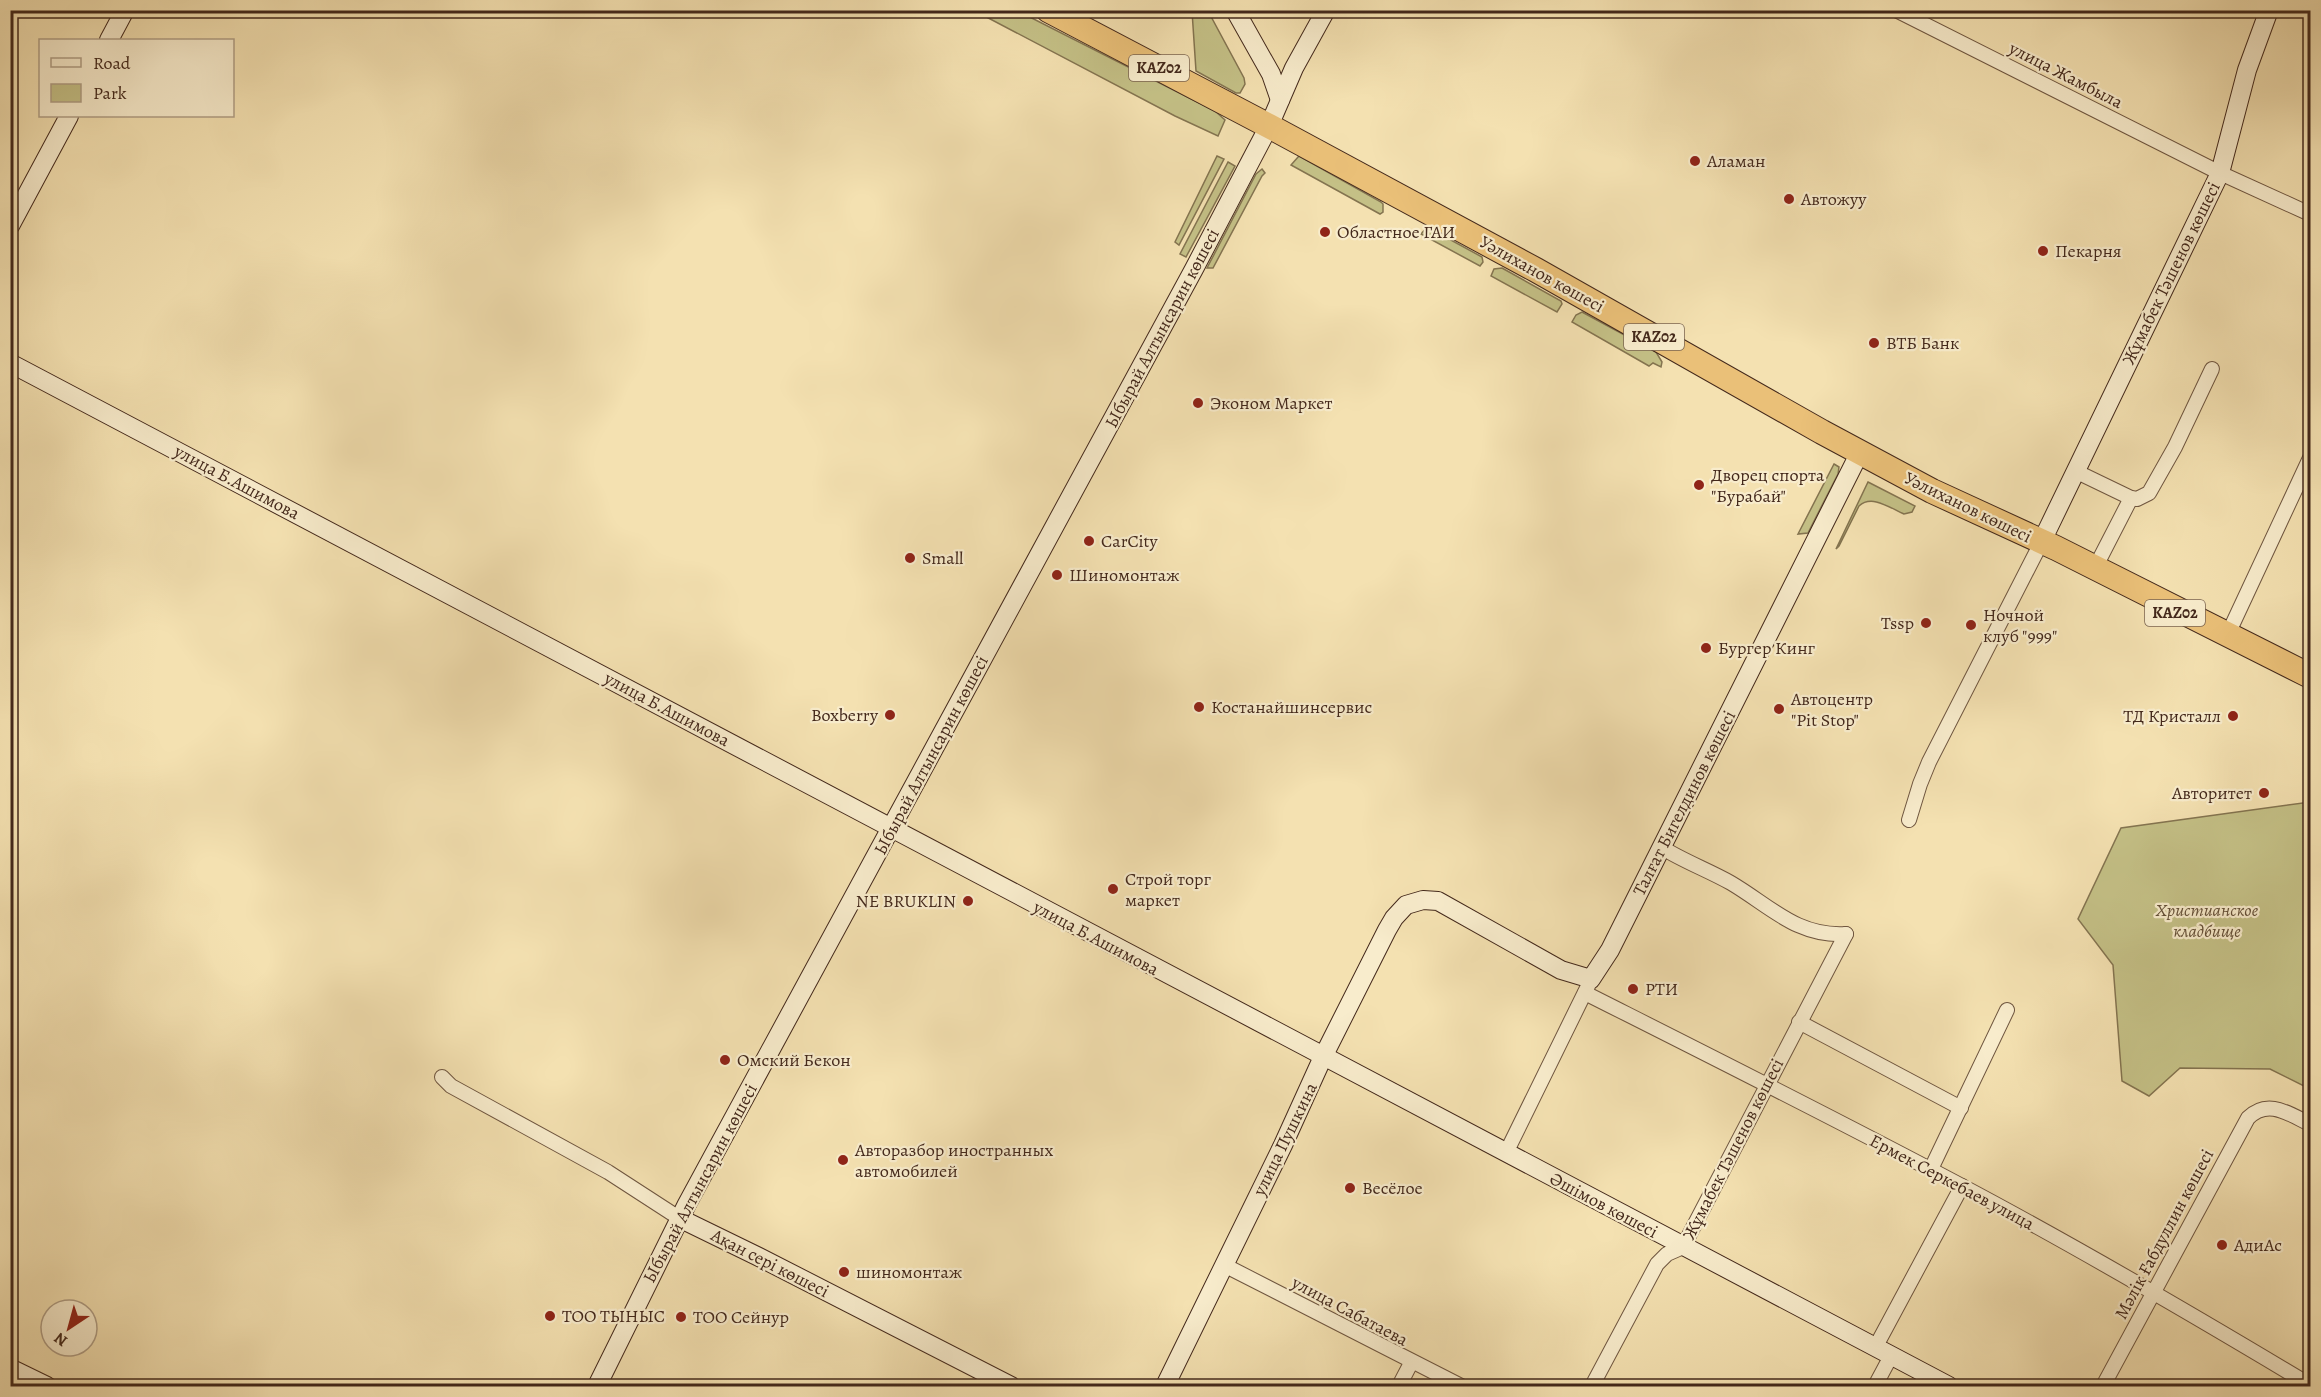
<svg xmlns="http://www.w3.org/2000/svg" width="2321" height="1397" font-family="Alegreya,serif">
	<rect width="100%" height="100%" fill="#f4e1b1"/>
	<filter id="stains"><feTurbulence type="fractalNoise" baseFrequency=".00333" numOctaves="4"/><feColorMatrix values="0 0 0 0 .2 0 0 0 0 .09 0 0 0 0 .02 0 0 0 .5 -.17"/></filter>
	<radialGradient id="worn" r=".72"><stop offset=".6" stop-color="#630" stop-opacity="0"/><stop offset="1" stop-color="#630" stop-opacity=".3"/></radialGradient>
	<g fill="#c4c086" stroke="#847450" stroke-width="1.5">
		<polygon points="975,11 1018,11 1215,111 1225,120 1218,136 1175,116"/>
		<polygon points="1192,11 1208,11 1244,78 1245,84 1240,93 1236,93 1196,71"/>
		<polygon points="1217,156 1224,159 1179,245 1175,242"/>
		<polygon points="1299,156 1381,202 1383,204 1383,212 1380,214 1291,165"/>
		<polygon points="1228,162 1235,166 1186,257 1180,254"/>
		<polygon points="1262,169 1265,173 1262,176 1213,268 1207,268 1256,174"/>
		<polygon points="1427,227 1482,257 1483,262 1480,266 1421,234"/>
		<polygon points="1502,268 1561,301 1562,304 1557,312 1491,276 1494,269"/>
		<polygon points="1582,312 1656,352 1662,362 1661,367 1653,363 1649,366 1572,322 1576,315"/>
		<polygon points="1834,464 1839,467 1838,474 1808,533 1798,534"/>
		<path d="M1868,482l47,24 -3,6 -8,2c-14,-6 -32,-20 -45,-8l-20,40 -3,3z"/>
		<polygon points="2310,802 2310,1089 2270,1069 2180,1068 2149,1096 2122,1081 2113,965 2078,919 2121,828"/>
	</g>
	<g fill="none" stroke-linecap="round" stroke-linejoin="round">
		<g stroke="#6f5640" stroke-width="16">
			<g id="street">
				<polyline points="1896,10 2220,173 2310,214"/>
				<polyline points="2075,471 2131,498 2137,499 2149,493 2175,447 2212,369"/>
				<polyline points="2095,568 2131,498"/>
				<polyline points="2228,634 2310,458"/>
				<polyline points="1909,820 1920,784 1929,762 2041,543"/>
				<path d="M1661,847c22,14 47,23 70,36 39,23 66,54 115,51"/>
				<path d="M1585,993c125,63 251,126 375,192 119,63 235,131 350,200"/>
				<polyline points="1799,1022 1961,1108"/>
				<polyline points="442,1077 451,1086 608,1172 679,1218"/>
				<polyline points="1506,1153 1588,986"/>
				<polyline points="1931,1169 2007,1010"/>
				<polyline points="1224,1265 1461,1386"/>
				<polyline points="1875,1348 1962,1186"/>
				<polyline points="1399,1386 1411,1363"/>
				<polyline points="1592,1386 1657,1264 1667,1254 1683,1247 1846,934"/>
				<polyline points="1875,1386 1891,1356"/>
				<path d="M2103,1386l145,-268c20,-20 41,-4 62,6"/>
			</g>
		</g>
		<g stroke="#43281b" stroke-width="20">
			<g id="secondary">
				<polyline points="1235,10 1271,74 1280,100"/>
				<polyline points="109,40 125,10"/>
				<polyline points="10,226 69,116"/>
				<path d="M10,363c648,339 1291,687 1939,1023"/>
				<polyline points="2041,543 2220,173 2247,70 2269,10"/>
				<polyline points="679,1218 761,1258 1011,1386"/>
				<polyline points="10,1368 47,1386"/>
				<polyline points="597,1386 687,1204 1194,269 1269,126 1294,68 1326,10"/>
				<polyline points="1165,1386 1283,1145 1322,1059 1387,930 1394,918 1406,905 1423,900 1438,901 1561,970 1591,979 1610,950 1860,452"/>
			</g>
		</g>
		<g stroke="#43281b" stroke-width="26">
			<polyline id="highway" points="1048,10 1269,126 1536,270 1822,432 1932,491 2056,548 2310,676"/>
		</g>
		<use href="#street" stroke="#f8eccc" stroke-width="14"/>
		<use href="#secondary" stroke="#f8eccc" stroke-width="18"/>
		<use href="#highway" stroke="#eac078" stroke-width="24"/>
	</g>
	<g fill="#8f2418" stroke="#f8eccc" stroke-width="2">
		<circle cx="1695" cy="161" r="6"/>
		<circle cx="1789" cy="199" r="6"/>
		<circle cx="1325" cy="232" r="6"/>
		<circle cx="2043" cy="251" r="6"/>
		<circle cx="1874" cy="343" r="6"/>
		<circle cx="1198" cy="403" r="6"/>
		<circle cx="1699" cy="485" r="6"/>
		<circle cx="1089" cy="541" r="6"/>
		<circle cx="910" cy="558" r="6"/>
		<circle cx="1057" cy="575" r="6"/>
		<circle cx="1926" cy="623" r="6"/>
		<circle cx="1971" cy="625" r="6"/>
		<circle cx="1706" cy="648" r="6"/>
		<circle cx="1199" cy="707" r="6"/>
		<circle cx="1779" cy="709" r="6"/>
		<circle cx="890" cy="715" r="6"/>
		<circle cx="2233" cy="716" r="6"/>
		<circle cx="2264" cy="793" r="6"/>
		<circle cx="1113" cy="889" r="6"/>
		<circle cx="968" cy="901" r="6"/>
		<circle cx="1633" cy="989" r="6"/>
		<circle cx="725" cy="1060" r="6"/>
		<circle cx="843" cy="1160" r="6"/>
		<circle cx="1350" cy="1188" r="6"/>
		<circle cx="2222" cy="1245" r="6"/>
		<circle cx="844" cy="1272" r="6"/>
		<circle cx="550" cy="1316" r="6"/>
		<circle cx="681" cy="1317" r="6"/>
	</g>
	<g text-anchor="middle" dominant-baseline="central" stroke-width="4.5" stroke-linejoin="round" paint-order="stroke">
		<g fill="#f8eccc" stroke="#796350" stroke-width="1.5">
			<rect x="1129" y="55" width="60" height="26" rx="4.5"/>
			<rect x="1624" y="324" width="60" height="26" rx="4.5"/>
			<rect x="2145" y="600" width="60" height="26" rx="4.5"/>
		</g>
		<g font-size="16" font-weight="bold" fill="#43281b">
			<text x="1159" y="68">KАZ02</text>
			<text x="1654" y="337">KАZ02</text>
			<text x="2175" y="613">KАZ02</text>
		</g>
		<g font-size="18" fill="#43281b" stroke="#f8eccc">
			<text transform="translate(2066 75) rotate(27)">улица Жамбыла</text>
			<text transform="translate(2171 273) rotate(-64)">Жұмабек Тәшенов көшесі</text>
			<text transform="translate(1542 274) rotate(29)">Уәлиханов көшесі</text>
			<text transform="translate(1162 328) rotate(-62)">Ыбырай Алтынсарин көшесі</text>
			<text transform="translate(237 482) rotate(28)">улица Б.Ашимова</text>
			<text transform="translate(1968 507) rotate(26)">Уәлиханов көшесі</text>
			<text transform="translate(667 709) rotate(28)">улица Б.Ашимова</text>
			<text transform="translate(931 755) rotate(-62)">Ыбырай Алтынсарин көшесі</text>
			<text transform="translate(1684 803) rotate(-63)">Талғат Бигелдинов көшесі</text>
			<text transform="translate(1096 938) rotate(28)">улица Б.Ашимова</text>
			<text transform="translate(1285 1139) rotate(-64)">улица Пушкина</text>
			<text transform="translate(1733 1149) rotate(-63)">Жұмабек Тәшенов көшесі</text>
			<text transform="translate(1952 1182) rotate(28)">Ермек Серкебаев улица</text>
			<text transform="translate(700 1183) rotate(-62)">Ыбырай Алтынсарин көшесі</text>
			<text transform="translate(1604 1205) rotate(28)">Әшімов көшесі</text>
			<text transform="translate(2164 1234) rotate(-62)">Мәлік Ғабдуллин көшесі</text>
			<text transform="translate(770 1263) rotate(27)">Ақан сері көшесі</text>
			<text transform="translate(1350 1311) rotate(28)">улица Сабатаева</text>
		</g>
		<g font-size="18" fill="#43281b" stroke="#f8eccc" text-anchor="start">
			<text x="1707" y="161">Аламан</text>
			<text x="1801" y="199">Автожуу</text>
			<text x="1337" y="232">Областное ГАИ</text>
			<text x="2055" y="251">Пекарня</text>
			<text x="1886" y="343">ВТБ Банк</text>
			<text x="1210" y="403">Эконом Маркет</text>
			<text x="1711" y="475">Дворец спорта<tspan x="1711" dy="21">"Бурабай"</tspan></text>
			<text x="1101" y="541">CarCity</text>
			<text x="922" y="558">Small</text>
			<text x="1069" y="575">Шиномонтаж</text>
			<text x="1983" y="615">Ночной<tspan x="1983" dy="21">клуб "999"</tspan></text>
			<text x="1914" y="623" text-anchor="end">Tssp</text>
			<text x="1718" y="648">Бургер Кинг</text>
			<text x="1791" y="699">Автоцентр<tspan x="1791" dy="21">"Pit Stop"</tspan></text>
			<text x="1211" y="707">Костанайшинсервис</text>
			<text x="878" y="715" text-anchor="end">Boxberry</text>
			<text x="2221" y="716" text-anchor="end">ТД Кристалл</text>
			<text x="2252" y="793" text-anchor="end">Авторитет</text>
			<text x="1125" y="879">Строй торг<tspan x="1125" dy="21">маркет</tspan></text>
			<text x="956" y="901" text-anchor="end">NE BRUKLIN</text>
			<text x="1645" y="989">РТИ</text>
			<text x="737" y="1060">Омский Бекон</text>
			<text x="855" y="1150">Авторазбор иностранных<tspan x="855" dy="21">автомобилей</tspan></text>
			<text x="1362" y="1188">Весёлое</text>
			<text x="2234" y="1245">АдиАс</text>
			<text x="856" y="1272">шиномонтаж</text>
			<text x="562" y="1316">ТОО ТЫНЫС</text>
			<text x="693" y="1317">ТОО Сейнур</text>
		</g>
		<g font-size="18" font-style="italic" fill="#634e36" stroke="#f8eccc">
			<text x="2207" y="910">Христианское<tspan x="2207" dy="21">кладбище</tspan></text>
		</g>
	</g>
	<rect width="2321" height="1397" fill="none" stroke="#f4e1b1" stroke-width="36"/>
	<rect x="12" y="12" width="2297" height="1373" fill="none" stroke="#43281b" stroke-width="3"/>
	<rect x="18" y="18" width="2285" height="1361" fill="none" stroke="#43281b" stroke-width="1.5"/>
	<rect x="39" y="39" width="195" height="78" fill="#f8eccc" stroke="#b09e85" stroke-width="1.5"/>
	<rect x="51" y="58" width="30" height="9" fill="#f8eccc" stroke="#b09e85" stroke-width="1.5"/>
	<text x="93" y="69" font-size="18" fill="#43281b">Road</text>
	<rect x="51" y="84" width="30" height="18" fill="#c4c086" stroke="#b09e85" stroke-width="1.5"/>
	<text x="93" y="99" font-size="18" fill="#43281b">Park</text>
	<g transform="translate(69 1328) rotate(216)"><circle r="28" fill="#f8eccc" stroke="#b09e85" stroke-width="1.5"/>
	<path d="M0-4.5L10 22L0 15L-10 22Z" fill="#8f2418"/>
	<text y="-9" font-size="16" font-weight="bold" text-anchor="middle" fill="#43281b">N</text>
	</g>
	<rect width="100%" height="100%" filter="url(#stains)"/>
	<rect width="100%" height="100%" fill="url(#worn)"/>
</svg>
